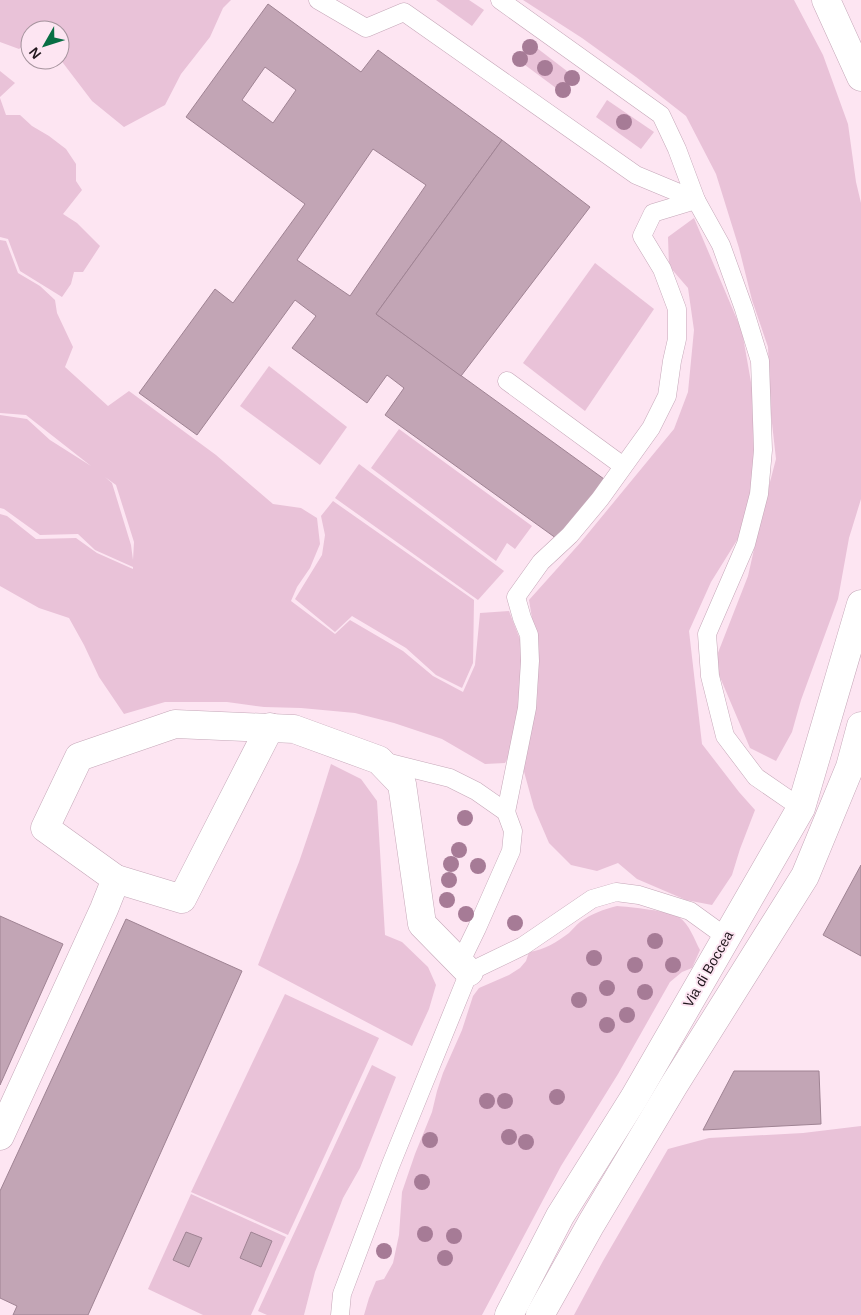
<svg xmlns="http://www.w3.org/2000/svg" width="861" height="1315" font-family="Arial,sans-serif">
	<rect width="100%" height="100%" fill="#fde5f2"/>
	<g fill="#e9c2d8" fill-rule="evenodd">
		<polygon points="0,0 231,0 223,8 210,37 181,74 165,105 124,127 92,101 60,59 60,30 50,30 51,23 42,30 30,30 30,40 19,49 0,42"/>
		<polygon points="436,0 469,0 484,10 472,26"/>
		<polygon points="523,0 794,0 823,55 848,124 856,182 861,203 861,499 849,538 838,599 801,700 792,732 776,761 750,748 714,663 748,576 764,505 776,459 771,414 768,347 752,300 739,248 716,174 686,116 636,77 582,38"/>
		<polygon points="529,42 576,78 564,94 517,59"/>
		<polygon points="0,71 15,83 0,97"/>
		<polygon points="0,98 6,115 20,115 32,126 49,136 66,149 76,164 76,181 82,190 63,214 77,223 100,246 83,272 74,272 71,284 62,297 20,271 8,239 0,237"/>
		<polygon points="607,100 654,132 641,149 596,117"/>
		<polygon points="694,218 742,331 752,388 755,491 739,537 711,582 689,631 702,744 739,792 755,810 740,849 732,875 712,905 686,900 637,879 618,863 597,871 571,865 549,843 534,808 523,768 537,703 538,655 529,600 581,542 674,429 688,392 694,330 688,288 669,266 668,237"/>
		<path d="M0,240l6,1 12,32 22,13 15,14 2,13 16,34 -8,20 43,39 21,-15 87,64 57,49 28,4 16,10 3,26 -10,24 -13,19 -6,14 44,33 15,-14 53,31 30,25 30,16 12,-27 5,-52 29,-2 12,31 1,35 -2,33 -9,42 -6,11 -20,1 -43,-25 -48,-16 -39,-10 -54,-5 -37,-1 -37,-5h-62l-41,12 -25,-37 -15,-32 -15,-27 -30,-10 -39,-22v-72l7,2 29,23 40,-1 21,15 36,16v-2l-38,-17 -17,-16 -38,1 -36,-26 -4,-1v-93l27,4 23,21 41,26 -65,-51 -26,-2zM105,477l11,8 18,57 -1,18 -2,-15 -19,-62z"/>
		<polygon points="595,263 654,309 585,411 523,363"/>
		<polygon points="269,366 347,427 320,465 240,406"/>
		<polygon points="399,429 532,526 515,549 507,543 496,561 371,468"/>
		<polygon points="359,464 504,571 478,600 335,498"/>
		<polygon points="333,501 474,600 473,663 462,688 436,675 406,648 352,616 335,632 295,599 322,555 325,535 321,516"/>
		<polygon points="331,764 361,779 377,801 385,935 402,942 428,967 436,985 429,1009 412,1046 258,965 299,862 316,812"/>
		<path d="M617,906c12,1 54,5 62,11 11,8 15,22 21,33l-8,18 -10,4 -12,10 -52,92 -57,92 -79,149h-118l5,-17 7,-17 8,-2 9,-16 6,-28 3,-43 13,-38 17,-42 5,-21 6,-18 19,-43 11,-34 6,-8 30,-13 11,-7 6,-7 3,-9c15,-2 28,-10 40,-19 4,-4 7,-8 11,-11 11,-8 24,-13 37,-16z"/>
		<polygon points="285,994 379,1038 288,1235 191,1192"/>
		<polygon points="372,1065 396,1077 360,1168 343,1198 315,1272 304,1315 267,1315 258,1311"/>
		<polygon points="861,1126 861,1315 574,1315 603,1261 668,1149 709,1138 803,1133"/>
		<polygon points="191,1194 286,1237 251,1315 203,1315 148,1289"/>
	</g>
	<g fill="#c2a5b5" stroke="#9f8393" fill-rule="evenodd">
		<path d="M268,4l93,68 17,-22 124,90 -126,174 228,165 -44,62 -175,-126 19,-27 -17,-13 -20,28 -75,-55 24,-32 -21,-16 -98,135 -58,-42 76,-104 18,14 72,-99 -119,-87zM265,67l31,23 -23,33 -31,-23zM373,149l53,36 -76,111 -53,-36z"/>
		<polygon points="502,140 590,207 461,376 376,314"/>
		<polygon points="861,865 861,956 823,935"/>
		<polygon points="0,916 63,944 0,1085"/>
		<polygon points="126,919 242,971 88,1315 13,1315 17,1306 0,1298 0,1191"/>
		<polygon points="734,1071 819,1071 821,1124 703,1130"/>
		<polygon points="186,1232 202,1238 189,1267 173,1260"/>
		<polygon points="251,1232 272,1241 261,1267 240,1258"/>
	</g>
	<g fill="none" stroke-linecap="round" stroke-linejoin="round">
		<g stroke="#c5a7b8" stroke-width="19">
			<g id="lane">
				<polyline points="318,0 366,28 404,12 636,175 696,200"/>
				<polyline points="500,0 661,115 677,149 696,200 721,245 744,309 760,361 763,450 759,494 746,544 707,634 710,676 725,736 756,777 801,808"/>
				<polyline points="507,381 623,466"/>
				<polyline points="382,761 450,778 476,791 506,812 513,831 511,851 477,928 460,963"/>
				<polyline points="506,812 527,708 530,661 529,635 522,618 516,597 541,562 570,535 600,499 651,428 667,396 672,361 677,339 677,309 662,269 642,236 653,213 696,200"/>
				<polyline points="340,1315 342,1294 391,1164 469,972 523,946 592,899 616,892 639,895 690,911 726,937"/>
			</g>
		</g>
		<g stroke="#c5a7b8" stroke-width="29">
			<g id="street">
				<polyline points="116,879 182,899 270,727"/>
				<polyline points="0,1136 104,909 116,879 45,828 79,757 175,724 294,729 379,760 402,784 422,924 469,972"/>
			</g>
		</g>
		<g stroke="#c5a7b8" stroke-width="29">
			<g id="secondary">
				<polyline points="826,0 861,77"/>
				<polyline points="509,1315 560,1216 634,1098 801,808 861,604"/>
				<polyline points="540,1315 591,1224 674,1085 805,876 850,767 861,726"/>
			</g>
		</g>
		<use href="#lane" stroke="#fff" stroke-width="18"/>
		<use href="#street" stroke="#fff" stroke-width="28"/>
		<use href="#secondary" stroke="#fff" stroke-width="28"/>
	</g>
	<g fill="#a67b96">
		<circle cx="530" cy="47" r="8"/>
		<circle cx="520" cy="59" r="8"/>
		<circle cx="545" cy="68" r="8"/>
		<circle cx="572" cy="78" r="8"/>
		<circle cx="563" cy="90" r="8"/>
		<circle cx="624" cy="122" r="8"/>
		<circle cx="465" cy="818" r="8"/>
		<circle cx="459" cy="850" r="8"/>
		<circle cx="451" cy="864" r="8"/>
		<circle cx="478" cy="866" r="8"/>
		<circle cx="449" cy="880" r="8"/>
		<circle cx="447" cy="900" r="8"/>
		<circle cx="466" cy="914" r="8"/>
		<circle cx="515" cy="923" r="8"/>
		<circle cx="655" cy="941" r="8"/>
		<circle cx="594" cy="958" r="8"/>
		<circle cx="635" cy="965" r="8"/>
		<circle cx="673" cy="965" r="8"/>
		<circle cx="607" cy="988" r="8"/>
		<circle cx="645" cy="992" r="8"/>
		<circle cx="579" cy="1000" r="8"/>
		<circle cx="627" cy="1015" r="8"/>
		<circle cx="607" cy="1025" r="8"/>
		<circle cx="557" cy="1097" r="8"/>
		<circle cx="487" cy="1101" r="8"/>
		<circle cx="505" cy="1101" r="8"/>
		<circle cx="509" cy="1137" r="8"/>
		<circle cx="430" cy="1140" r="8"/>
		<circle cx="526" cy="1142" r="8"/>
		<circle cx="422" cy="1182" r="8"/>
		<circle cx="425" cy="1234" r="8"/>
		<circle cx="454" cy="1236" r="8"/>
		<circle cx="384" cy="1251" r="8"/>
		<circle cx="445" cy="1258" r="8"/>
	</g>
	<g text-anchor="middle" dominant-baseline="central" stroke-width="4" stroke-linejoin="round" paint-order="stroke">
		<g font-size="14" fill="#21171d" stroke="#fde5f2">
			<text transform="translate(708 969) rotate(-60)">Via di Boccea</text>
		</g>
	</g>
	<g transform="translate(45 45) rotate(231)"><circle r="24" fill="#fde5f2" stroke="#a5939d"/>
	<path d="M0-4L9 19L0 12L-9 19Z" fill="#086e44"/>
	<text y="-8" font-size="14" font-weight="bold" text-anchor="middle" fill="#21171d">N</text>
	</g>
</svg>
